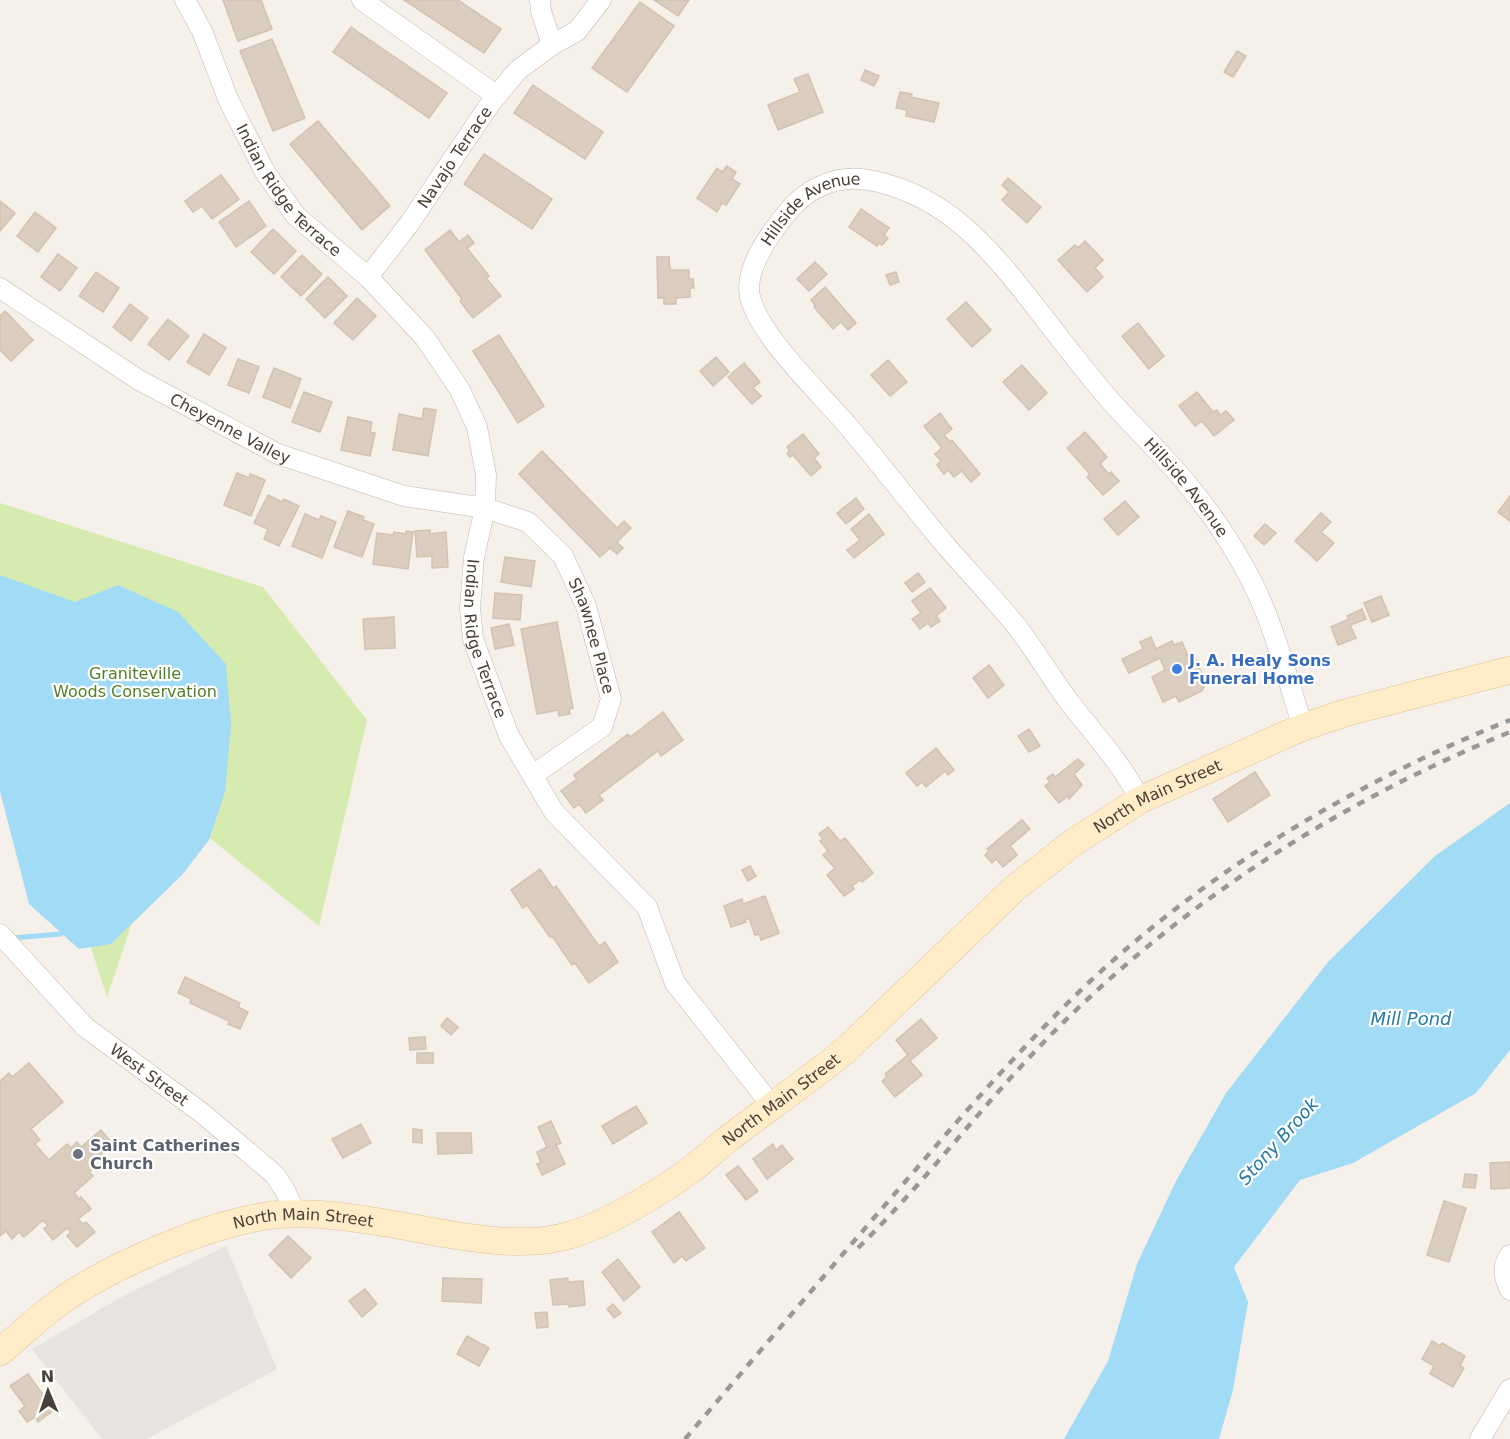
<svg xmlns="http://www.w3.org/2000/svg" width="1510" height="1439" font-family="'DejaVu Sans',sans-serif">
	<rect width="100%" height="100%" fill="#f5f0e9"/>
	<polygon fill="#d6ebaf" points="0,503 263,587 367,720 319,926 171,807 107,997 30,761 0,739"/>
	<polygon fill="#e6e3e0" points="226,1246 277,1369 147,1439 102,1439 32,1349 125,1295"/>
	<g fill="#a2dbf5">
		<polygon points="0,575 75,602 118,585 178,612 226,664 231,725 225,792 209,840 182,875 111,944 79,949 29,904 0,791"/>
		<polygon points="1510,803 1510,1050 1476,1093 1353,1163 1300,1180 1234,1267 1248,1302 1233,1390 1219,1439 1064,1439 1108,1361 1137,1264 1176,1181 1226,1093 1328,962 1435,856"/>
	</g>
	<g fill="none" stroke-linecap="round" stroke-linejoin="round">
		<polyline stroke="#a2dbf5" stroke-width="5" points="12,938 61,934"/>
	</g>
	<g fill="#dbcec0" stroke="#d3c2b0" stroke-width="1.5">
		<polygon points="223,0 261,0 272,29 238,41"/>
		<polygon points="404,0 458,0 501,29 484,53"/>
		<polygon points="654,0 689,0 678,16"/>
		<polygon points="640,2 674,26 627,92 592,68"/>
		<polygon points="351,27 447,93 429,118 333,52"/>
		<polygon points="272,39 305,118 273,131 240,51"/>
		<polygon points="1237,51 1246,56 1233,77 1224,72"/>
		<polygon points="865,70 879,76 874,86 861,80"/>
		<polygon points="808,74 823,112 778,130 768,105 800,92 794,79"/>
		<polygon points="533,85 603,132 585,159 514,113"/>
		<polygon points="900,92 912,94 911,97 939,103 934,122 906,116 907,110 896,108"/>
		<polygon points="318,121 390,206 362,230 290,144"/>
		<polygon points="484,154 552,199 532,229 464,184"/>
		<polygon points="727,166 736,172 732,179 740,184 726,205 722,203 717,212 697,198 717,168 722,172"/>
		<polygon points="221,175 239,199 212,219 202,206 193,212 185,201"/>
		<polygon points="1008,178 1041,207 1027,223 1002,200 1009,192 1002,185"/>
		<polygon points="0,201 15,213 0,231"/>
		<polygon points="249,201 266,226 236,247 219,222"/>
		<polygon points="861,209 889,228 884,235 888,238 882,245 879,243 877,246 849,227"/>
		<polygon points="35,212 56,228 38,252 17,236"/>
		<polygon points="273,229 296,251 274,274 251,252"/>
		<polygon points="450,230 459,242 468,235 474,243 467,248 489,276 486,278 501,296 473,318 460,301 462,299 425,250"/>
		<polygon points="1085,241 1103,260 1095,268 1103,277 1087,292 1058,260 1075,245 1078,248"/>
		<polygon points="58,254 77,268 60,291 41,277"/>
		<polygon points="302,255 322,274 301,296 281,277"/>
		<polygon points="657,257 669,257 670,270 689,270 689,279 693,279 694,288 690,288 690,297 676,298 676,304 664,304 664,298 658,298"/>
		<polygon points="815,262 827,274 809,291 797,279"/>
		<polygon points="96,272 119,288 103,312 79,296"/>
		<polygon points="896,272 899,282 890,285 886,275"/>
		<polygon points="328,277 347,296 325,318 306,299"/>
		<polygon points="825,287 856,323 848,330 841,322 833,329 814,307 815,305 811,300"/>
		<polygon points="357,298 376,316 353,340 334,323"/>
		<polygon points="966,302 991,330 972,347 947,319"/>
		<polygon points="130,304 148,318 131,341 113,327"/>
		<polygon points="5,311 33,340 11,361 0,350 0,316"/>
		<polygon points="168,319 189,336 169,360 148,344"/>
		<polygon points="1138,323 1164,356 1149,369 1122,336"/>
		<polygon points="204,334 226,348 209,375 187,362"/>
		<polygon points="499,335 544,406 518,423 473,351"/>
		<polygon points="716,357 729,372 713,386 700,371"/>
		<polygon points="238,359 259,367 249,393 228,385"/>
		<polygon points="888,360 907,382 890,396 871,375"/>
		<polygon points="744,363 760,382 753,388 761,396 752,404 728,377"/>
		<polygon points="1022,365 1047,393 1029,410 1003,382"/>
		<polygon points="274,368 301,379 290,408 263,397"/>
		<polygon points="304,392 332,402 320,432 292,422"/>
		<polygon points="1197,392 1213,412 1217,410 1220,415 1226,411 1234,420 1214,436 1202,421 1195,426 1179,406"/>
		<polygon points="424,408 436,410 428,456 393,450 399,414 422,419"/>
		<polygon points="940,413 952,429 944,435 950,442 952,440 980,474 971,482 962,471 954,477 948,470 944,474 937,465 941,461 935,454 942,448 924,426"/>
		<polygon points="348,417 372,422 370,432 375,433 370,456 341,450"/>
		<polygon points="1085,432 1107,457 1100,464 1109,474 1111,472 1119,481 1103,495 1087,477 1090,474 1067,448"/>
		<polygon points="803,434 819,454 814,458 821,467 811,476 793,455 790,457 787,453 790,451 787,447"/>
		<polygon points="542,451 617,528 624,521 631,528 617,542 623,548 617,554 610,548 600,557 519,474"/>
		<polygon points="237,473 249,478 250,474 265,480 251,516 224,505"/>
		<polygon points="268,495 282,502 284,499 299,506 279,546 264,539 268,529 254,523"/>
		<polygon points="1510,496 1510,521 1498,512"/>
		<polygon points="856,498 864,509 846,524 837,513"/>
		<polygon points="1125,501 1139,517 1118,535 1104,519"/>
		<polygon points="348,511 364,517 363,520 374,524 362,557 334,547"/>
		<polygon points="1321,513 1331,522 1321,532 1334,543 1317,561 1295,541"/>
		<polygon points="305,514 319,520 321,516 336,522 322,558 292,546"/>
		<polygon points="869,514 884,534 854,558 847,550 860,540 851,529"/>
		<polygon points="1265,524 1276,533 1264,545 1254,536"/>
		<polygon points="430,530 430,534 446,532 448,567 432,568 432,556 417,557 415,531"/>
		<polygon points="406,531 413,532 408,569 373,564 377,533 393,535 394,532 406,534"/>
		<polygon points="505,557 535,561 531,587 501,582"/>
		<polygon points="918,573 925,582 912,592 905,583"/>
		<polygon points="930,588 946,608 936,616 940,621 931,627 928,623 920,629 912,619 921,613 912,601"/>
		<polygon points="495,593 522,595 520,620 493,618"/>
		<polygon points="1381,596 1389,615 1372,622 1364,603"/>
		<polygon points="1362,609 1366,619 1350,625 1356,638 1338,645 1331,627 1349,619 1347,616"/>
		<polygon points="394,617 395,648 365,649 363,619"/>
		<polygon points="557,622 573,708 569,709 570,714 559,716 558,710 537,714 521,629"/>
		<polygon points="509,624 514,645 495,649 491,628"/>
		<polygon points="1151,637 1156,649 1172,641 1174,645 1182,642 1189,658 1194,655 1204,679 1205,685 1202,691 1179,702 1176,696 1163,702 1152,677 1165,670 1160,658 1129,673 1122,659 1143,649 1140,642"/>
		<polygon points="989,665 1004,685 988,698 973,678"/>
		<polygon points="663,712 683,740 661,756 658,751 599,795 603,800 586,813 579,804 574,808 561,791 577,779 574,775 628,734 630,737"/>
		<polygon points="1029,729 1040,746 1029,752 1018,736"/>
		<polygon points="936,748 954,770 948,775 945,771 926,787 922,782 917,786 906,773"/>
		<polygon points="1078,759 1084,765 1074,774 1082,785 1069,799 1068,796 1059,803 1045,786 1050,782 1047,778 1053,774 1055,777"/>
		<polygon points="1255,772 1270,795 1228,822 1213,799"/>
		<polygon points="1022,820 1030,829 1010,846 1017,855 1003,867 996,859 992,863 985,855 989,851 987,849"/>
		<polygon points="828,827 840,841 845,838 873,873 862,882 860,880 852,886 854,889 844,896 827,875 835,868 823,855 828,851 820,841 823,839 819,834"/>
		<polygon points="750,866 756,876 748,881 742,870"/>
		<polygon points="540,869 553,888 556,886 599,946 605,942 618,962 589,983 575,963 572,965 552,936 550,937 527,905 523,908 511,890"/>
		<polygon points="765,896 779,933 761,940 759,934 755,935 749,918 745,920 746,922 731,927 724,906 742,899 743,904"/>
		<polygon points="185,977 240,1003 238,1007 248,1012 240,1029 228,1024 229,1021 190,1003 191,999 178,993"/>
		<polygon points="447,1018 458,1027 451,1035 441,1026"/>
		<polygon points="921,1019 937,1038 910,1061 922,1075 895,1097 882,1081 887,1077 885,1074 908,1055 896,1040"/>
		<polygon points="425,1037 426,1049 410,1050 409,1038"/>
		<rect x="417" y="1053" width="16" height="10"/>
		<polygon points="29,1063 63,1102 31,1129 40,1140 35,1144 49,1160 67,1144 71,1148 77,1142 81,1147 101,1130 113,1144 93,1161 97,1166 89,1172 93,1176 74,1193 79,1199 81,1197 91,1209 78,1219 83,1224 86,1222 95,1232 77,1247 67,1236 71,1232 67,1228 53,1240 44,1229 48,1226 43,1220 24,1237 19,1232 12,1239 6,1231 0,1236 0,1081 9,1073 12,1077"/>
		<polygon points="636,1106 647,1123 613,1144 602,1126"/>
		<polygon points="551,1121 561,1143 556,1145 565,1164 542,1175 537,1164 541,1163 537,1152 547,1147 538,1127"/>
		<polygon points="361,1124 371,1143 343,1158 332,1139"/>
		<polygon points="413,1129 422,1130 422,1143 413,1142"/>
		<polygon points="437,1133 471,1133 472,1153 438,1154"/>
		<polygon points="773,1144 776,1150 782,1145 793,1159 767,1179 753,1159"/>
		<polygon points="1510,1162 1510,1188 1491,1189 1490,1163"/>
		<polygon points="738,1166 758,1191 746,1200 726,1175"/>
		<polygon points="1465,1174 1477,1175 1475,1188 1463,1187"/>
		<polygon points="1444,1201 1466,1208 1449,1262 1427,1255"/>
		<polygon points="679,1212 705,1248 686,1261 682,1256 674,1263 652,1232"/>
		<polygon points="288,1236 311,1258 291,1278 269,1255"/>
		<polygon points="618,1259 640,1287 624,1301 602,1272"/>
		<polygon points="443,1278 482,1279 481,1303 442,1301"/>
		<polygon points="568,1278 568,1282 583,1281 585,1305 569,1307 569,1304 553,1305 550,1280"/>
		<polygon points="365,1289 377,1304 362,1317 349,1301"/>
		<polygon points="613,1304 621,1313 614,1318 607,1309"/>
		<polygon points="547,1312 548,1327 537,1328 535,1313"/>
		<polygon points="467,1336 489,1348 479,1366 457,1354"/>
		<polygon points="1432,1341 1440,1346 1442,1343 1465,1356 1460,1366 1464,1368 1453,1387 1430,1374 1434,1366 1422,1359"/>
		<polygon points="28,1374 54,1410 38,1422 35,1417 27,1422 19,1411 25,1406 10,1386"/>
	</g>
	<g fill="none" stroke-linecap="round" stroke-linejoin="round">
		<g stroke="#c1b7aa" stroke-width="21">
			<g id="street">
				<path id="s1" d="M185,0l17,31 26,68 37,73 31,44 72,61 57,61 35,52 17,37 9,48 -1,33 -11,49 -4,51 3,31 36,97 45,76 93,95 28,76 98,124"/>
				<polyline points="362,0 497,96"/>
				<polyline points="540,0 541,11 552,45"/>
				<path id="s2" d="M368,277l41,-53 83,-123 26,-31 34,-25 25,-14 24,-31"/>
				<path id="s3" d="M0,288l139,92 139,74 126,42 81,12 43,14 35,34 23,50 25,93 -9,28 -69,48"/>
				<path id="s4" d="M1140,800c-18,-37 -48,-68 -73,-101 -18,-25 -34,-52 -53,-76 -22,-26 -45,-51 -67,-76 -34,-40 -65,-81 -99,-121 -27,-32 -88,-89 -98,-129 -6,-28 19,-62 36,-83 22,-28 54,-41 88,-33 80,17 123,77 171,138 19,25 38,49 58,73 25,30 54,56 79,86 23,27 45,58 62,89 28,48 42,108 59,160"/>
				<path id="s5" d="M0,934l85,93 117,86 73,62 11,17 9,22"/>
				<path d="M1510,1255c-9,12 -6,22 0,35"/>
				<polyline points="1480,1439 1510,1389"/>
			</g>
		</g>
		<g stroke="#dbc398" stroke-width="28">
			<g id="secondary">
				<path id="s6" d="M0,1352c18,-15 35,-31 53,-45 51,-39 150,-81 213,-91 39,-6 81,1 120,7 53,9 131,29 184,12 38,-11 89,-42 122,-66 11,-8 21,-18 32,-27 35,-27 72,-53 107,-80l17,-14 167,-160 59,-46 66,-42 163,-73 45,-15 162,-42"/>
			</g>
		</g>
		<use href="#street" stroke="#fff" stroke-width="20"/>
		<use href="#secondary" stroke="#ffedc9" stroke-width="27"/>
		<g stroke="#989898" stroke-width="4.5" stroke-dasharray="8 8" stroke-linecap="butt">
			<path d="M858,1248c65,-64 120,-137 183,-203 132,-137 293,-241 469,-313"/>
			<path d="M685,1439c77,-90 154,-181 232,-271 53,-62 107,-123 166,-180 122,-116 271,-205 427,-268"/>
		</g>
	</g>
	<circle fill="#3f7fe0" stroke="#fff" stroke-width="2" cx="1177" cy="669" r="6"/>
	<circle fill="#6b7280" stroke="#fff" stroke-width="2" cx="78" cy="1154" r="6"/>
	<g text-anchor="middle" dominant-baseline="central" stroke-width="4.5" stroke-linejoin="round" paint-order="stroke">
		<g font-size="16" fill="#494036" stroke="#fff">
			<text stroke="none"><textPath href="#s2" startOffset="148">Navajo Terrace</textPath></text>
			<text stroke="none"><textPath href="#s1" startOffset="219">Indian Ridge Terrace</textPath></text>
			<text stroke="none"><textPath href="#s4" startOffset="756">Hillside Avenue</textPath></text>
			<text stroke="none"><textPath href="#s3" startOffset="270">Cheyenne Valley</textPath></text>
			<text stroke="none"><textPath href="#s4" startOffset="1276">Hillside Avenue</textPath></text>
			<text stroke="none"><textPath href="#s3" startOffset="718">Shawnee Place</textPath></text>
			<text stroke="none"><textPath href="#s1" startOffset="741">Indian Ridge Terrace</textPath></text>
			<text stroke="none"><textPath href="#s6" startOffset="1348">North Main Street</textPath></text>
			<text stroke="none"><textPath href="#s5" startOffset="206">West Street</textPath></text>
			<text stroke="none"><textPath href="#s6" startOffset="862">North Main Street</textPath></text>
			<text stroke="none"><textPath href="#s6" startOffset="340">North Main Street</textPath></text>
		</g>
		<g font-size="16" font-weight="bold" fill="#366cbe" stroke="#fff" text-anchor="start">
			<text x="1189" y="660">J. A. Healy Sons<tspan x="1189" dy="18">Funeral Home</tspan></text>
		</g>
		<g font-size="16" fill="#507f26" stroke="#fff">
			<text x="135" y="673">Graniteville<tspan x="135" dy="18">Woods Conservation</tspan></text>
		</g>
		<g font-size="16" font-weight="bold" fill="#5b616d" stroke="#fff" text-anchor="start">
			<text x="90" y="1145">Saint Catherines<tspan x="90" dy="18">Church</tspan></text>
		</g>
		<g font-size="18" font-style="italic" fill="#257aa2" stroke="#fff">
			<text x="1411" y="1018">Mill Pond</text>
			<text transform="translate(1278 1141) rotate(-48)">Stony Brook</text>
		</g>
	</g>
	<g transform="translate(48 1391) rotate(358)" stroke="#ffffff" stroke-width="4.5" paint-order="stroke">
	<path d="M0-4.5L10 22L0 15L-10 22Z" fill="#494036"/>
	<text y="-9" font-size="16" font-weight="bold" text-anchor="middle" fill="#494036">N</text>
	</g>
</svg>
